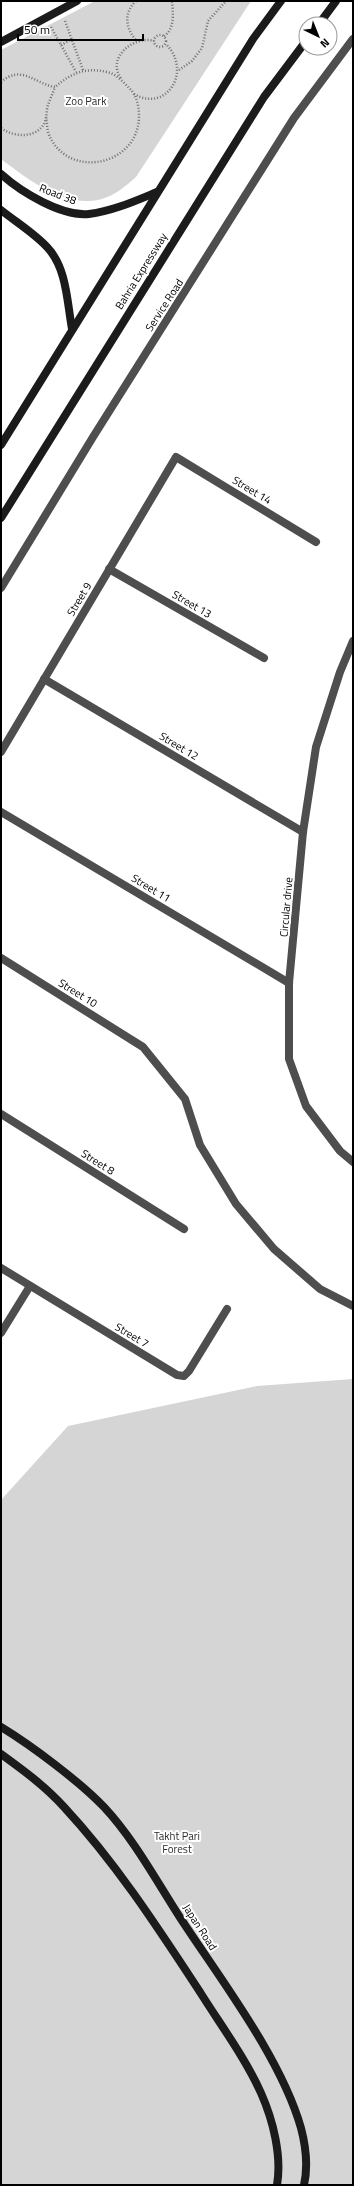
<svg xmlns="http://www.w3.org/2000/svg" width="354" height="2186" font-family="'Titillium Web',sans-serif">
	<rect width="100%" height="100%" fill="#fff"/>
	<g fill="#d5d5d5">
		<path d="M95,1h156l-115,176c-10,9 -21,18 -34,22 -37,10 -73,-19 -101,-40v-109z"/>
		<polygon points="353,1379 353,2185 1,2185 1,1500 68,1426 257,1386"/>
	</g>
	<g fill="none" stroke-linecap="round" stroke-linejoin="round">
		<g stroke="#707070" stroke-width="2.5" stroke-dasharray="1 2" stroke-linecap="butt">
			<path d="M136,1c-13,12 -10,28 0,39"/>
			<polyline points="65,21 83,70"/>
			<polyline points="51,27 76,72"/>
			<circle cx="160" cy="41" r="6"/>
			<path d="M164,36c11,-7 9,-23 8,-35"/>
			<polyline points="61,45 72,39"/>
			<polyline points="179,70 192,61 202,48 208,21 226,1"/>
			<path d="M121,78c-15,-20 13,-43 33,-37"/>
			<path d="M1,82c21,-18 34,2 54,5 -2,6 -5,12 -7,18 -2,6 -1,14 -4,19 -9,15 -31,13 -43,4"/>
			<path d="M134,94c32,19 59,-22 32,-50"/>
			<path d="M46,117c1,4 1,10 2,15 17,49 91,35 91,-16 0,-9 -2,-19 -8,-26 -7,-7 -14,-16 -24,-18 -21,-5 -36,1 -52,15"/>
		</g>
		<polyline stroke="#4e4e4e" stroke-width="8" points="1,588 93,437 294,118 353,39"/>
		<g stroke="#4e4e4e" stroke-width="8">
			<polyline points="109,569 264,658"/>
			<polyline points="353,641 340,672 316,747 303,832 289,983 289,1059 306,1106 340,1151 353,1162"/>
			<polyline points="44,679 303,832"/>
			<polyline points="1,752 176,457 316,542"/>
			<polyline points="1,812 289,983"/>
			<polyline points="1,958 143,1047 185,1099 200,1145 236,1204 274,1249 320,1289 353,1306"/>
			<polyline points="1,1114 184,1229"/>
			<polyline points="1,1268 177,1375 184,1376 189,1371 227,1309"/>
			<polyline points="1,1333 30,1286"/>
		</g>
		<g stroke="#1b1b1b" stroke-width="8">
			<polyline points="319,24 336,1"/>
			<polyline points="1,42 77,1"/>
			<path d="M1,174c20,18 61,43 88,40 24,-3 46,-13 68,-22"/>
			<path d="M1,210c15,12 33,23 46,37 20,21 20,55 25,82"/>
			<polyline points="1,445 253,39 281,1"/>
			<polyline points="1,518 264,97 306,41"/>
			<path d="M1,1727c31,19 78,54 103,80 30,32 53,75 77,112 40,61 100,139 120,209 5,19 7,39 3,57"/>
			<path d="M1,1754c22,16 44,32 63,53 52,56 94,121 136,185 20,32 46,67 61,101 12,27 21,63 16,92"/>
		</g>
	</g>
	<g text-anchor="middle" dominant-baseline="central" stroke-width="4" stroke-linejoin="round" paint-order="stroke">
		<g font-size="11" fill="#2c2c2c" stroke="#fff">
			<text x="86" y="101">Zoo Park</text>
			<text x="177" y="1836">Takht Pari<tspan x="177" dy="13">Forest</tspan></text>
		</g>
		<g font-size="11" fill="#000" stroke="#fff">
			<text transform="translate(58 194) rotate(21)">Road 38</text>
			<text transform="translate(141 271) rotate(-58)">Bahria Expressway</text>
			<text transform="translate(164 305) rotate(-57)">Service Road</text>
			<text transform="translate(252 490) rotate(31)">Street 14</text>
			<text transform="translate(79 599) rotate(-59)">Street 9</text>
			<text transform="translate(192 604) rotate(30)">Street 13</text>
			<text transform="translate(179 746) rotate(31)">Street 12</text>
			<text transform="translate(151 888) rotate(31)">Street 11</text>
			<text transform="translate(286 907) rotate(-85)">Circular drive</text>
			<text transform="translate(78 993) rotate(32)">Street 10</text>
			<text transform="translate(98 1162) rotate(32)">Street 8</text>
			<text transform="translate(132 1335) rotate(31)">Street 7</text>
			<text transform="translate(200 1927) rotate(57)">Japan Road</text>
		</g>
	</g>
	<rect width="354" height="2186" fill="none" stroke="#000000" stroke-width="4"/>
	<g transform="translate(318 36) rotate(137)"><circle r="19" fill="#ffffff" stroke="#999999"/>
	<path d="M0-3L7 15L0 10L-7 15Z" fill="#000000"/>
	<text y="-6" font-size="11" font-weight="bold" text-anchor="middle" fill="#000000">N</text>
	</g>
	<path d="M18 34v6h125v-6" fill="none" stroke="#000000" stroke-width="2"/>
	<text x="24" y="34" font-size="12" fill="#000000" stroke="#ffffff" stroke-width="3" paint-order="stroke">50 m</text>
</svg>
